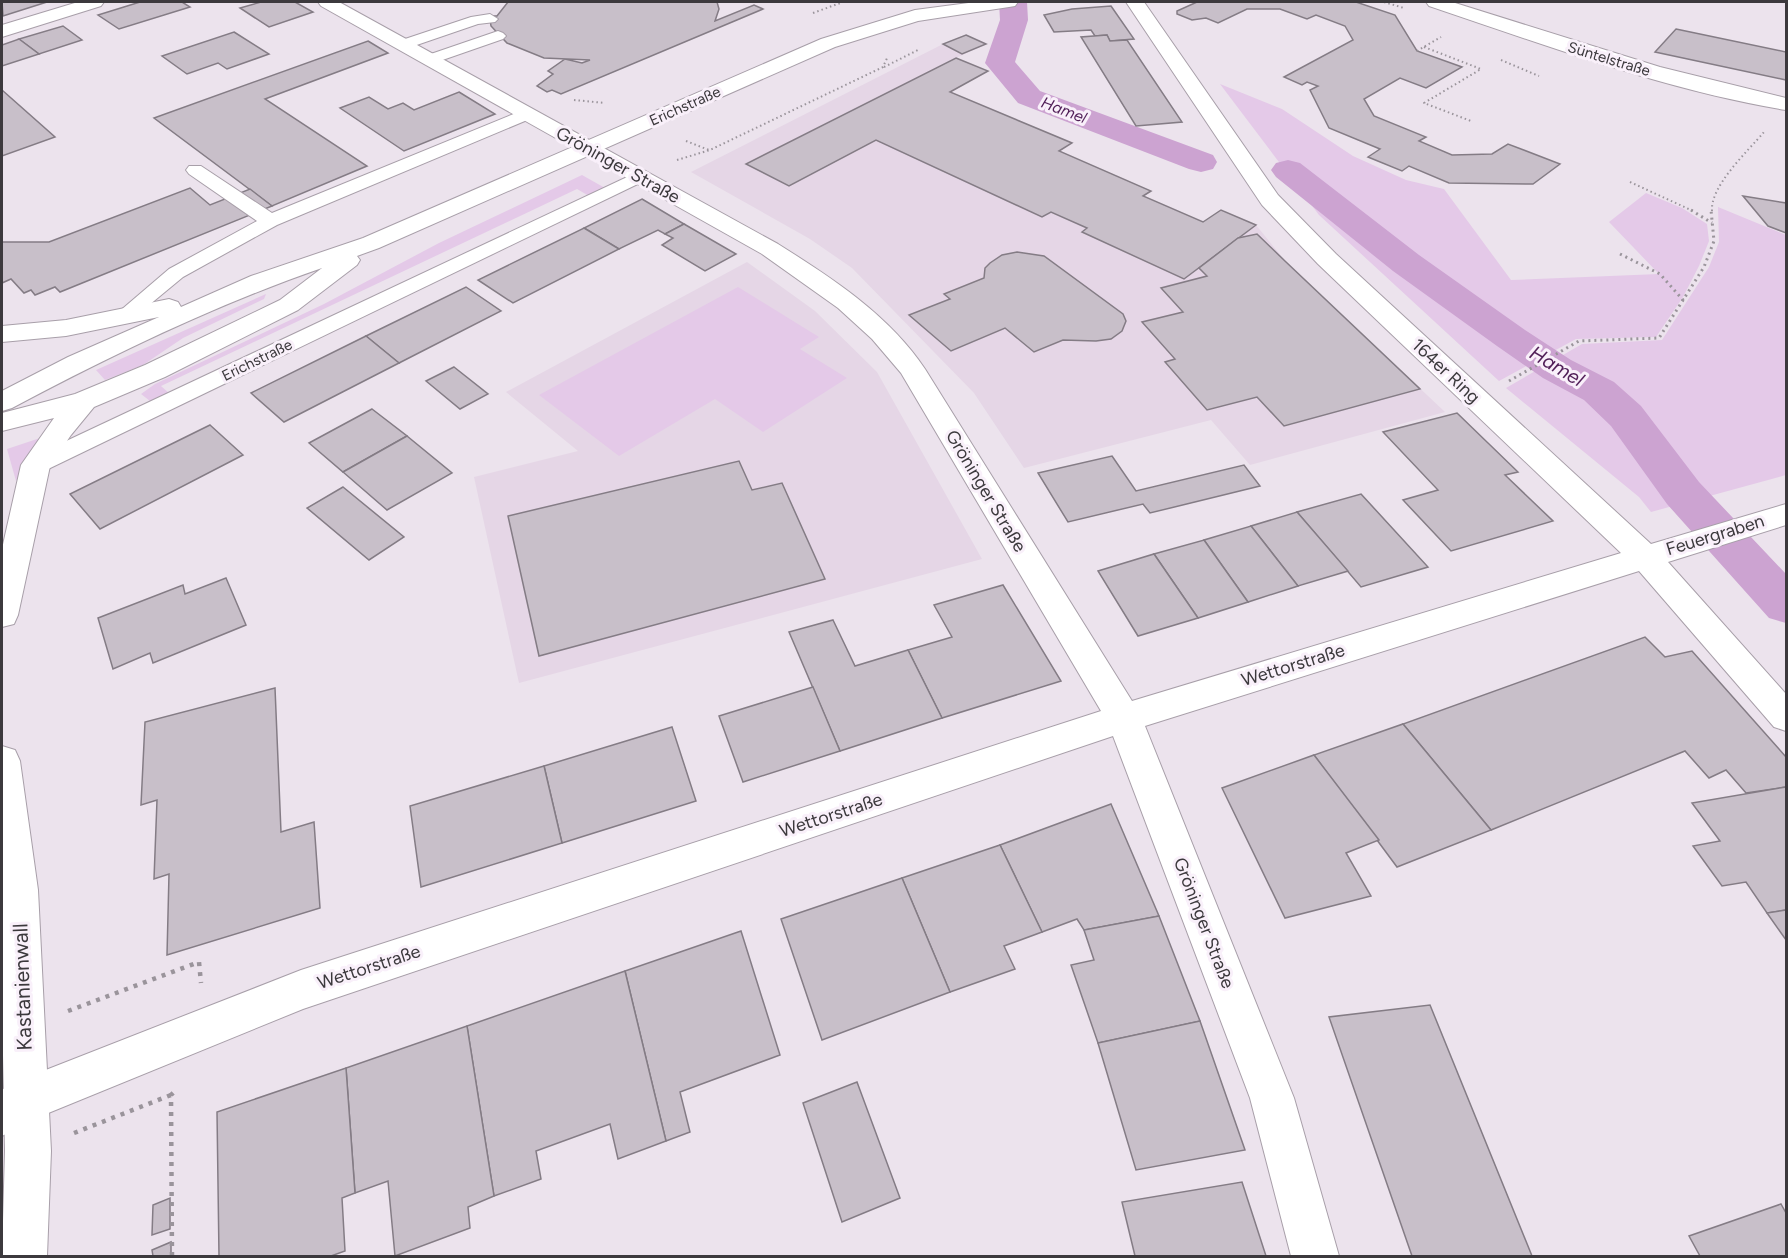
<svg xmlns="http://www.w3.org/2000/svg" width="1788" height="1258" font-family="Figtree,sans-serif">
	<rect width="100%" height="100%" fill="#ece3ed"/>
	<g fill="#e5d6e6">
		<polygon points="966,35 986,44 956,58 988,71 951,92 1072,143 1059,151 1151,191 1143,196 1203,222 1221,210 1256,225 1286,262 1445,412 1250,465 1211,420 1024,468 974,393 852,268 810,239 691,172 943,44"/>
		<polygon points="747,262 815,311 877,372 982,559 519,683 474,477 578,451 506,392"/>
	</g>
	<g fill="#e4c9e8">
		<polygon points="1220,84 1282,109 1353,156 1406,180 1444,189 1511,280 1659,274 1609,222 1646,193 1682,208 1707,224 1709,241 1699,266 1683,297 1656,337 1576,339 1499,381 1319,215"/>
		<polygon points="582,175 605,188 589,196 577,189 161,386 170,394 150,401 141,394 155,384 324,304 439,243"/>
		<polygon points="1718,207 1786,235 1786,475 1651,512 1639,497 1506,388 1582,344 1662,340 1709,267 1719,242"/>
		<polygon points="738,287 819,337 800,349 847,378 763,432 715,399 619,456 539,395"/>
		<polygon points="266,294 264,299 183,338 143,365 105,380 96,370"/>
		<polygon points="46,436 27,460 16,481 7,449"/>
	</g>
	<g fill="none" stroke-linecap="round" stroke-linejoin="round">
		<g fill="#cca3d1" fill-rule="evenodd">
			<polygon points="999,2 1027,2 1028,20 1015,62 1040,91 1213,155 1217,162 1213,169 1201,172 1189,169 1018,103 985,63 1000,20"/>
			<polygon points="1288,160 1300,163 1419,255 1525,330 1571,360 1614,382 1641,406 1699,482 1786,574 1786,623 1769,618 1667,504 1611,426 1584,400 1543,378 1497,346 1393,271 1276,177 1271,170 1276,163"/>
		</g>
	</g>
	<g fill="#c8bfc9" stroke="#847c85" stroke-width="1.5">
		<polygon points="2,2 47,2 3,16"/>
		<polygon points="140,2 182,2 190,7 119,29 98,15"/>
		<polygon points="261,2 295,2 313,12 269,27 240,8"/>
		<polygon points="508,2 717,2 719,9 715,21 754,5 763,9 561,94 552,90 547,92 537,86 553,74 548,71 565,59 582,63 590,60 544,58 507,43 491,26 490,19 492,16 497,16"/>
		<polygon points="1197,2 1356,2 1395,15 1417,51 1462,67 1426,88 1400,78 1364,99 1374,116 1426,137 1419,141 1452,155 1492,154 1508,144 1560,164 1533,184 1449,183 1409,166 1402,171 1368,157 1380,149 1329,128 1310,90 1318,86 1307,82 1302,85 1284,77 1353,40 1345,26 1316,15 1307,19 1280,9 1247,9 1218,23 1206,18 1192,20 1177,14 1177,11"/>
		<polygon points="1111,6 1134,39 1110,41 1107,35 1095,36 1091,30 1054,32 1044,15 1072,9"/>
		<polygon points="63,26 82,40 39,54 19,39"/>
		<polygon points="1676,29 1786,52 1786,80 1655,52"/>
		<polygon points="234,32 269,54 227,69 218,63 187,74 162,56"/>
		<polygon points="966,35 986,44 962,54 943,44"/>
		<polygon points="1107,35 1110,41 1127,40 1182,122 1136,126 1081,37"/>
		<polygon points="19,39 39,54 2,66 2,45"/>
		<polygon points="368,41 388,53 265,99 367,166 272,206 154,118"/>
		<polygon points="956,58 988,71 950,92 1072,143 1059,151 1151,191 1143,196 1203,222 1221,210 1256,225 1184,279 1082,232 1087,228 1051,212 1042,217 876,140 789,186 746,164"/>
		<polygon points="2,90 55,137 2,156"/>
		<polygon points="459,92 495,114 404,151 340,108 369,97 388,109 403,103 414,110"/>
		<polygon points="190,188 210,205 250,189 272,206 60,292 55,287 35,295 31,290 24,293 11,279 2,283 2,242 49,242"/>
		<polygon points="1743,196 1786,203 1786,233 1768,226"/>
		<polygon points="642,199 684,224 665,234 658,230 619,249 584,228"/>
		<polygon points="684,224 736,254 705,271 662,245 673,238 665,234"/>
		<polygon points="584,228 619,249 513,303 478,280"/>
		<polygon points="1257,234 1286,262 1420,389 1284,426 1257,397 1207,410 1165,362 1175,359 1142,322 1183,312 1161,288 1207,276 1199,268 1238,238"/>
		<polygon points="1017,252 1044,256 1123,314 1126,321 1122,331 1111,339 1096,341 1063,340 1034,352 1005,328 951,351 909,315 950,299 944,294 984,278 985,268 990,263 1002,255"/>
		<polygon points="466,287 501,311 399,363 366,336"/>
		<polygon points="366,336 399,363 284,422 251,393"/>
		<polygon points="454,367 488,394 460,409 426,381"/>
		<polygon points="372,409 407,436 343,472 309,443"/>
		<polygon points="1457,413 1518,472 1505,475 1553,521 1451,551 1403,500 1438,490 1383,432"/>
		<polygon points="210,425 243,455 100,529 70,494"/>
		<polygon points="407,436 452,473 387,510 343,472"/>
		<polygon points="1112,456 1136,491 1244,465 1260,486 1150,513 1143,504 1068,522 1038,473"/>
		<polygon points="739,461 752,490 782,483 825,579 539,656 508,516"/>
		<polygon points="343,487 404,537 369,560 307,508"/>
		<polygon points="1361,494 1428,567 1361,587 1297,512"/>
		<polygon points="1297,512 1348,571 1298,586 1251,526"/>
		<polygon points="1251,526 1298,586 1248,602 1204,540"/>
		<polygon points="1204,540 1248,602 1198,618 1154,554"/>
		<polygon points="1154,554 1198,618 1138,636 1098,571"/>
		<polygon points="226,578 246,625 153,663 150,653 113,669 98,618 183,585 185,594"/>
		<polygon points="1003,585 1061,681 942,718 908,650 952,637 934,605"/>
		<polygon points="833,620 855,666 908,650 942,718 840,751 789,632"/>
		<polygon points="1645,637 1665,657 1692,651 1786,757 1786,787 1746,793 1726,770 1709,778 1685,751 1491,830 1403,724"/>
		<polygon points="813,687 840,751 743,782 719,716"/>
		<polygon points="275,688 281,832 314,822 320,908 167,955 169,874 154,879 157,800 141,805 145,722"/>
		<polygon points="1403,724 1491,830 1397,867 1314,755"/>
		<polygon points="672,727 696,801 562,843 544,766"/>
		<polygon points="1314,755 1379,840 1346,853 1371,896 1285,918 1222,788"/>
		<polygon points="544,766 562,843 421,887 410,806"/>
		<polygon points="1786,787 1786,910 1767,913 1746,882 1722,886 1693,846 1720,841 1692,803"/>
		<polygon points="1111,804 1159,916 1084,930 1077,919 1042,932 1000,845"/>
		<polygon points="1000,845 1042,932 1004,946 1015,969 950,992 902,878"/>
		<polygon points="902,878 950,992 822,1040 781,919"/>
		<polygon points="1786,910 1786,940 1767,913"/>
		<polygon points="1159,916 1200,1021 1098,1043 1071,965 1094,960 1084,930"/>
		<polygon points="741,931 780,1055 680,1092 690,1132 666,1141 625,971"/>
		<polygon points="625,971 666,1141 618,1159 610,1124 536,1151 541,1179 494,1196 467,1026"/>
		<polygon points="1430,1005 1532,1256 1412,1256 1329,1017"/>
		<polygon points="1200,1021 1245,1150 1136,1170 1098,1043"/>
		<polygon points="467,1026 494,1196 468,1207 470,1228 395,1256 388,1181 355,1193 346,1068"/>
		<polygon points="346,1068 355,1193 342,1198 345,1251 331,1256 219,1256 217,1112"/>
		<polygon points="857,1082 900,1198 842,1222 803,1103"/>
		<polygon points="1242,1182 1266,1256 1135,1256 1122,1202"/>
		<polygon points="170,1198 170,1229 152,1235 153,1205"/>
		<polygon points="1781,1204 1786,1213 1786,1256 1700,1256 1689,1236"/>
		<polygon points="171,1242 171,1256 153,1256 152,1250"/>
	</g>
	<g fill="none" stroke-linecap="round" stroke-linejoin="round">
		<g stroke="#a89fa9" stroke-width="2">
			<g id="service">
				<polygon points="490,14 498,19 495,22 478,24 405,49 397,44 399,41 471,17"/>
				<polygon points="498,31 503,33 506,36 503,39 431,64 423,59 425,56"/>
				<polygon points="526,109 532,110 535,114 532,118 277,225 183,277 131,320 124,322 117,320 114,316 169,269 257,221 189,174 186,170 189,166 201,166 272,213"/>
				<polygon points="640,171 646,172 649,176 646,180 44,471 36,473 28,471 24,465 28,459"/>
			</g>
		</g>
		<g stroke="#a89fa9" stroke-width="2">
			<g id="minor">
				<polygon points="78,2 104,2 101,6 2,37 2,25"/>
				<path d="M318,2h21l439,242c54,34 111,71 147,125l207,332 489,-148 -303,-289 -56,-59 -136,-203h18l134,193 58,59 315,290 135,-40v21l-118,37 118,132v37l-12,-4 -135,-156 -494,155 149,372 45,158h-48l-41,-158 -137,-362 -810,273 -262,107 -39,20v-46l8,-6 291,-114 800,-259 -200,-338 -29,-34 -34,-31 -76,-54 -441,-248z"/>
			</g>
		</g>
		<g stroke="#a89fa9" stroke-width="2">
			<path id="secondary" d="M1426,2h26l208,65 126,31v12c-122,-20 -240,-65 -357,-104z"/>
		</g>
		<g stroke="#a89fa9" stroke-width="2">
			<g id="primary">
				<path d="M976,2h42l-3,4 -6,1 -91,14 -83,26 -456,201 -22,8 3,4 -3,5 -59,45 -133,67 -71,30 -23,28 -21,31 -32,149 -4,9 -12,3v-78l19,-84 33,-47 -52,13v-18l73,-19 70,-29 135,-65 42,-32c-107,37 -210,87 -310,140l-10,3v-20l66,-34 91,-40 -93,19 -64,6v-16l64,-6 103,-21 9,3 3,5 70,-31 112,-38 458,-199 94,-29z"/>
				<polygon points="2,746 15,750 20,761 38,890 51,1151 47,1256 2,1256 5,1151 2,1007"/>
			</g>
		</g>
		<g stroke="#9a949b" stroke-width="2" stroke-dasharray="1.5 3" stroke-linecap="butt">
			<polyline points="1384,2 1404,8"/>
			<polyline points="813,13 843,2"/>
			<polyline points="1424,47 1481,69 1424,103 1471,121"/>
			<polyline points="1417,51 1441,37"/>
			<polyline points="1501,60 1539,76"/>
			<polyline points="884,67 920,49"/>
			<polyline points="574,100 605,103"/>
			<polyline points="686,141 709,150"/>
			<polyline points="677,160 710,150 883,67 888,56"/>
			<polyline points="1630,182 1693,211"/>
			<path d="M1712,211c-2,-25 36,-60 52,-79"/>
		</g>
		<g stroke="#9a949b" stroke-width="3" stroke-dasharray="2 4" stroke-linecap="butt">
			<polyline points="1691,210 1712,223"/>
			<polyline points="1620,254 1660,274 1684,301"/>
			<polyline points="1509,381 1579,341 1659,338 1704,267 1714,241 1711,210"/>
		</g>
		<g stroke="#9a949b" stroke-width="4.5" stroke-dasharray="4 6" stroke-linecap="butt">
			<polyline points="68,1011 199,962 201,983"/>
			<polyline points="74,1133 171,1095"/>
			<polyline points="172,1256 171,1095 177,1089"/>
		</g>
		<use href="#service" fill="#fff" fill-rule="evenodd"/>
		<use href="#minor" fill="#fff" fill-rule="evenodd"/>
		<use href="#secondary" fill="#fff" fill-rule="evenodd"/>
		<use href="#primary" fill="#fff" fill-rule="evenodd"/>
	</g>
	<g text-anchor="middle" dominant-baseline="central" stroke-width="6" stroke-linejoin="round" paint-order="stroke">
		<g font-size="15" fill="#3c393d" stroke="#f9f0fa">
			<text transform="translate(1609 59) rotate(17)">Süntelstraße</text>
			<text transform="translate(685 106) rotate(-24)">Erichstraße</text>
			<text transform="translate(257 360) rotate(-26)">Erichstraße</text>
		</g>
		<g font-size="16" font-style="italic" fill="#511f58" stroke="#f9f0fa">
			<text transform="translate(1064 110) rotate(21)">Hamel</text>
		</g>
		<g font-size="18" fill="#3c393d" stroke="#f9f0fa">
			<text transform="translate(618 165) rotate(29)">Gröninger Straße</text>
			<text transform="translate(1446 371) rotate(43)">164er Ring</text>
			<text transform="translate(986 491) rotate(59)">Gröninger Straße</text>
			<text transform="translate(1715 535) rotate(-17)">Feuergraben</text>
			<text transform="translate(1293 665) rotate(-17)">Wettorstraße</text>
			<text transform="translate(831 815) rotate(-18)">Wettorstraße</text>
			<text transform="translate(1204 923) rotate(69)">Gröninger Straße</text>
			<text transform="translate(369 967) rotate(-18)">Wettorstraße</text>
		</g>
		<g font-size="20" font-style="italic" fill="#511f58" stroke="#f9f0fa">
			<text transform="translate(1557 366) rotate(31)">Hamel</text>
		</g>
		<g font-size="21" fill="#3c393d" stroke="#f9f0fa">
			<text transform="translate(22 987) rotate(-92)">Kastanienwall</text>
		</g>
	</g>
	<rect width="1788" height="1258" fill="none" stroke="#3c393d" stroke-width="6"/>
</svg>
